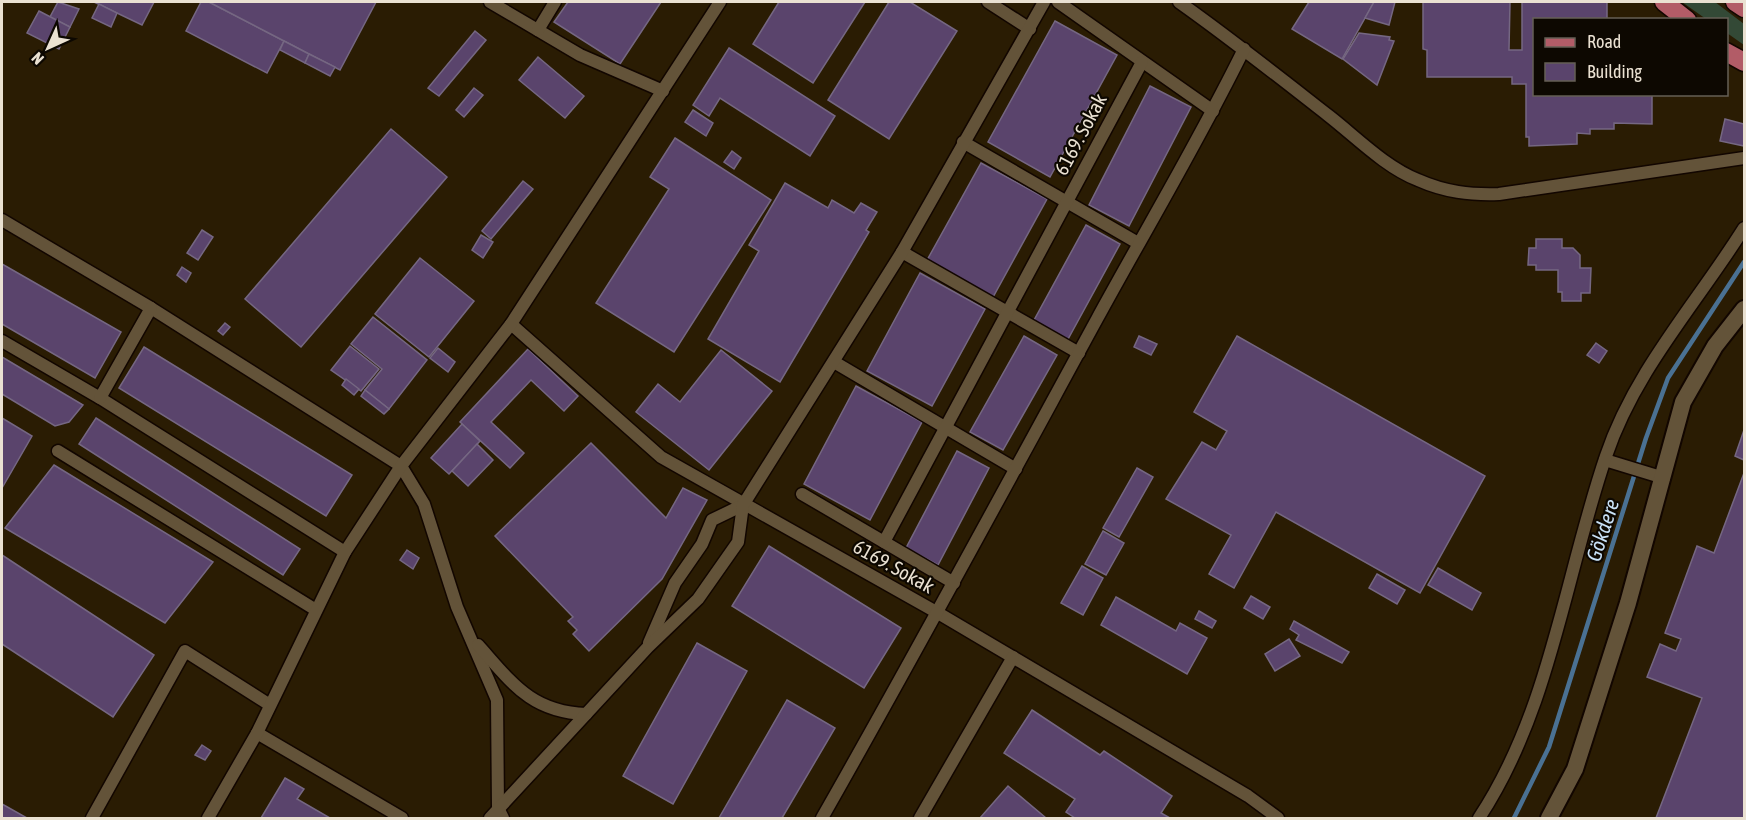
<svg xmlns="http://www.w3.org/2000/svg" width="1746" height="820" font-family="'Asap Condensed',sans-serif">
	<rect width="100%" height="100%" fill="#2a1c03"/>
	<polygon fill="#334936" points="1682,2 1715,2 1744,24 1744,45 1727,33 1726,20 1706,19"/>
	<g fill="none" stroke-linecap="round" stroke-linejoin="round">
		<polyline stroke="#4a7193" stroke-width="4.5" points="1514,818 1549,747 1646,438 1668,378 1744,262"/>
	</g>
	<g fill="#5a446c" stroke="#756782" stroke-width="1.5">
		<polygon points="58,2 79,9 70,27 50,17"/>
		<polygon points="94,2 154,2 142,25"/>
		<polygon points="201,2 209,2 284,41 267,73 186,31"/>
		<polygon points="209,2 376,2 340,70"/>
		<polygon points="568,2 661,2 620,64 554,22"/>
		<polygon points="779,2 865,2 813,83 753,44"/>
		<polygon points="889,2 910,2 957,31 889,139 828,100"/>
		<polygon points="1309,2 1374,2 1342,59 1292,29"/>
		<polygon points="1374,2 1395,2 1389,25 1365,18"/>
		<polygon points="1423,2 1510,2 1509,50 1522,50 1522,2 1607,2 1607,20 1534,20 1534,94 1652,94 1652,124 1614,123 1614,129 1590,129 1590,134 1577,133 1577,144 1529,146 1529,137 1526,137 1526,84 1512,84 1512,77 1427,77 1427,50 1423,49"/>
		<polygon points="99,4 117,13 111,27 92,18"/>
		<polygon points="39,11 70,27 59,49 27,33"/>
		<polygon points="1055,21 1117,55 1050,177 988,142"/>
		<polygon points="475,31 486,40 439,96 428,88"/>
		<polygon points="1359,33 1390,37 1389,40 1394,41 1377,85 1343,59"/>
		<polygon points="284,41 309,54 305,63 280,50"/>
		<polygon points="729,48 835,116 810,156 720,98 709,116 693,105"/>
		<polygon points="309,54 335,67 330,76 305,63"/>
		<polygon points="538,57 584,96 565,118 519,80"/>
		<polygon points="1150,86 1191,107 1129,226 1089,205"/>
		<polygon points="474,88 483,95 464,117 456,110"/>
		<polygon points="693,110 713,123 706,136 685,122"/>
		<polygon points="1725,119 1744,124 1744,146 1720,141"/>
		<polygon points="391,129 447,177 301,347 245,299"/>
		<polygon points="675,138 771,200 674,352 596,303 669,189 650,177"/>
		<polygon points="732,151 741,158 734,169 724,162"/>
		<polygon points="981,163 1047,199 992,299 926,262"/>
		<polygon points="523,181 533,189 491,239 482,231"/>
		<polygon points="785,183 828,208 832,200 854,213 861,203 877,212 866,230 869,232 780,382 708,339 759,251 749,245"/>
		<polygon points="1086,225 1120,244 1067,341 1033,322"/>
		<polygon points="202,230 213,237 198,260 187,253"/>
		<polygon points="481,235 493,242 483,258 472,250"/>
		<polygon points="1536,239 1562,239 1562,248 1573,248 1580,255 1580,268 1591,268 1590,293 1581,293 1581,301 1562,301 1562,292 1558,292 1558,270 1536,270 1536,265 1528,265 1529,248 1536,248"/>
		<polygon points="420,258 474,301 429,357 375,314"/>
		<polygon points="2,264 121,332 95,378 2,324"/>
		<polygon points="182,267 191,273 186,282 177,275"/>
		<polygon points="920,273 985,309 932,406 867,371"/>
		<polygon points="373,317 427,360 389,409 365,390 382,369 351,344"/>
		<polygon points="225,323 230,327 223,335 218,331"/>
		<polygon points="1024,336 1057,355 1003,450 970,432"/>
		<polygon points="1139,336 1157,344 1151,355 1134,347"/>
		<polygon points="1237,336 1485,476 1420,593 1276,512 1234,588 1209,574 1231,535 1166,499 1202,442 1216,450 1227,431 1194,412"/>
		<polygon points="1596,343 1607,351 1599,363 1587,355"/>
		<polygon points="350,346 379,369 361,391 331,370"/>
		<polygon points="144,347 352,475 326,516 119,388"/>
		<polygon points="438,348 455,362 448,372 430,358"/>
		<polygon points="528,349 578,396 564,411 531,380 491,422 524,453 510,468 460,422"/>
		<polygon points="721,350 772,391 709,470 636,412 658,384 680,402"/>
		<polygon points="2,357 83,405 69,422 55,426 2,394"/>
		<polygon points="346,379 359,389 354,395 342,385"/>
		<polygon points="856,386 922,422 870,520 804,484"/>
		<polygon points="365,390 389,409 384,414 361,396"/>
		<polygon points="2,418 32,436 2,488"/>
		<polygon points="96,418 300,549 283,575 79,444"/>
		<polygon points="462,424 480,441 449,474 431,458"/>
		<polygon points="1744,430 1744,460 1735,456"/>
		<polygon points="591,443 666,518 683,488 707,500 662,579 589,651 573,634 577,630 568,621 573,617 495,536"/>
		<polygon points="477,444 493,460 468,486 452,471"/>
		<polygon points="957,451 989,468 938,565 906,548"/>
		<polygon points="54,465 213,562 165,623 5,528"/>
		<polygon points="1137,468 1153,477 1119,537 1103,528"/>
		<polygon points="1744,473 1744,818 1656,818 1702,698 1647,677 1660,644 1676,651 1681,639 1665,633 1697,546 1714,553"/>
		<polygon points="1103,531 1124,543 1106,575 1085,564"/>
		<polygon points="769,546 901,628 864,688 732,606"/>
		<polygon points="407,550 419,558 413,569 400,560"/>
		<polygon points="2,555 154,655 113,717 2,644"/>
		<polygon points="1082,566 1103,578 1083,615 1061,603"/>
		<polygon points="1438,568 1481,593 1472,610 1428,585"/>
		<polygon points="1377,574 1405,590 1397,604 1369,588"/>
		<polygon points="1251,596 1270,607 1263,619 1244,608"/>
		<polygon points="1116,597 1176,631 1180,623 1207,638 1187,674 1101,625"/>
		<polygon points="1199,611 1216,621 1212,628 1195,619"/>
		<polygon points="1294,621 1349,652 1342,663 1296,640 1299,635 1290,629"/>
		<polygon points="1289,639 1300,656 1275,671 1265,654"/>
		<polygon points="697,643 747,671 673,804 623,776"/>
		<polygon points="787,700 835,728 782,818 719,818"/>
		<polygon points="1032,710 1100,755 1104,751 1172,796 1161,813 1170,818 1075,818 1066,812 1075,799 1004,753"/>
		<polygon points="202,745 211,751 205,760 195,755"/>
		<polygon points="285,778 304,789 297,799 330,818 261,818"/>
		<polygon points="1008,786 1046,818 980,818"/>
		<polygon points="2,804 27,818 2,818"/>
	</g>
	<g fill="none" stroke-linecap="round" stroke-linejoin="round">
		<g stroke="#120600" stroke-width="15">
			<g id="minor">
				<polyline points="490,2 580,55 663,91"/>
				<polyline points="988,2 1030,29"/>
				<polyline points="1058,2 1213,111"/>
				<path d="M1179,2c51,36 100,75 150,114 27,21 56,51 89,64 27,12 52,15 81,14l245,-36"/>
				<polyline points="538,30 555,2"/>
				<polyline points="963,142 1138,243"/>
				<polyline points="2,220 151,308 401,466 424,504 457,607 497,700 498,808 503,818"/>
				<polyline points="902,252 1079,353"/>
				<polyline points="511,324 661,457 938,613 1248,796 1278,818"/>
				<polyline points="2,341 100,398 345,552"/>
				<polyline points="834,362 1016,469"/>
				<polyline points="100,398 151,308"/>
				<polyline points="58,451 316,610"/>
				<polyline points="1605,460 1664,478"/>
				<polyline points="802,494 954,583"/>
				<polyline points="884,542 1142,62"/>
				<polyline points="649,643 675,583 702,544 712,520 743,505"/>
				<path d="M478,645c34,38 53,67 108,69"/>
				<polyline points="257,733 402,818"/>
				<polyline points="92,818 185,651 270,705"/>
				<polyline points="208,818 257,733 345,552 401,466 511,324 720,2"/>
				<polyline points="490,818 648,647 698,599 738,542 743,505 902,252 1044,2"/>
				<path d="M822,818c94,-165 184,-332 275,-499 49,-90 102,-178 147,-270"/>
				<polyline points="920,818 1013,657"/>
				<path d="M1479,818c71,-107 86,-242 127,-362 29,-86 91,-153 138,-228"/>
			</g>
		</g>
		<g stroke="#120600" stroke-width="20">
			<polyline id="secondary" points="1549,818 1575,769 1628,603 1683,402 1715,346 1744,309"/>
		</g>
		<g stroke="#120600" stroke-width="21">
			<g id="primary">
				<polyline points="1664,2 1687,20"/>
				<polyline points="1735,2 1744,8"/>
				<polyline points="1726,52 1744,62"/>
			</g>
		</g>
		<use href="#minor" stroke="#635339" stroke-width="12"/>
		<use href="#secondary" stroke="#635339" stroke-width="16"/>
		<use href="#primary" stroke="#b25c67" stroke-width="18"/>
	</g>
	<g text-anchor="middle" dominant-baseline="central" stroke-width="4.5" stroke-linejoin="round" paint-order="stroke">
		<g font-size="20" fill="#eae1d2" stroke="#0d0801">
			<text transform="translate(1080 134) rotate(-62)">6169. Sokak</text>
			<text transform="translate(894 566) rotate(29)">6169. Sokak</text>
		</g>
		<g font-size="21" font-style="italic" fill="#c9e1f6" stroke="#0d0801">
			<text transform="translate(1602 530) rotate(-72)">Gökdere</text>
		</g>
	</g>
	<rect width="1746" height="820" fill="none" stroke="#eae1d2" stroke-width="6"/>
	<rect x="1533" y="18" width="195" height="78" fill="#0d0801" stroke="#655f55" stroke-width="1.5"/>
	<rect x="1545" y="38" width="30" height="9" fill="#b25c67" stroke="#655f55" stroke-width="1.5"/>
	<text x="1587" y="48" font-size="18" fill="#eae1d2">Road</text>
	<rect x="1545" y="63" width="30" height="18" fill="#5a446c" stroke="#655f55" stroke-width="1.5"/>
	<text x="1587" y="78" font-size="18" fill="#eae1d2">Building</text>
	<g transform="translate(48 48) rotate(225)" stroke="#0d0801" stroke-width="4.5" paint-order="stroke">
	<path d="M0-4.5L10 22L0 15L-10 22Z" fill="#eae1d2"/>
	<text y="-9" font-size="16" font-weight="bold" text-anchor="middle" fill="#eae1d2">N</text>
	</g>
</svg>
